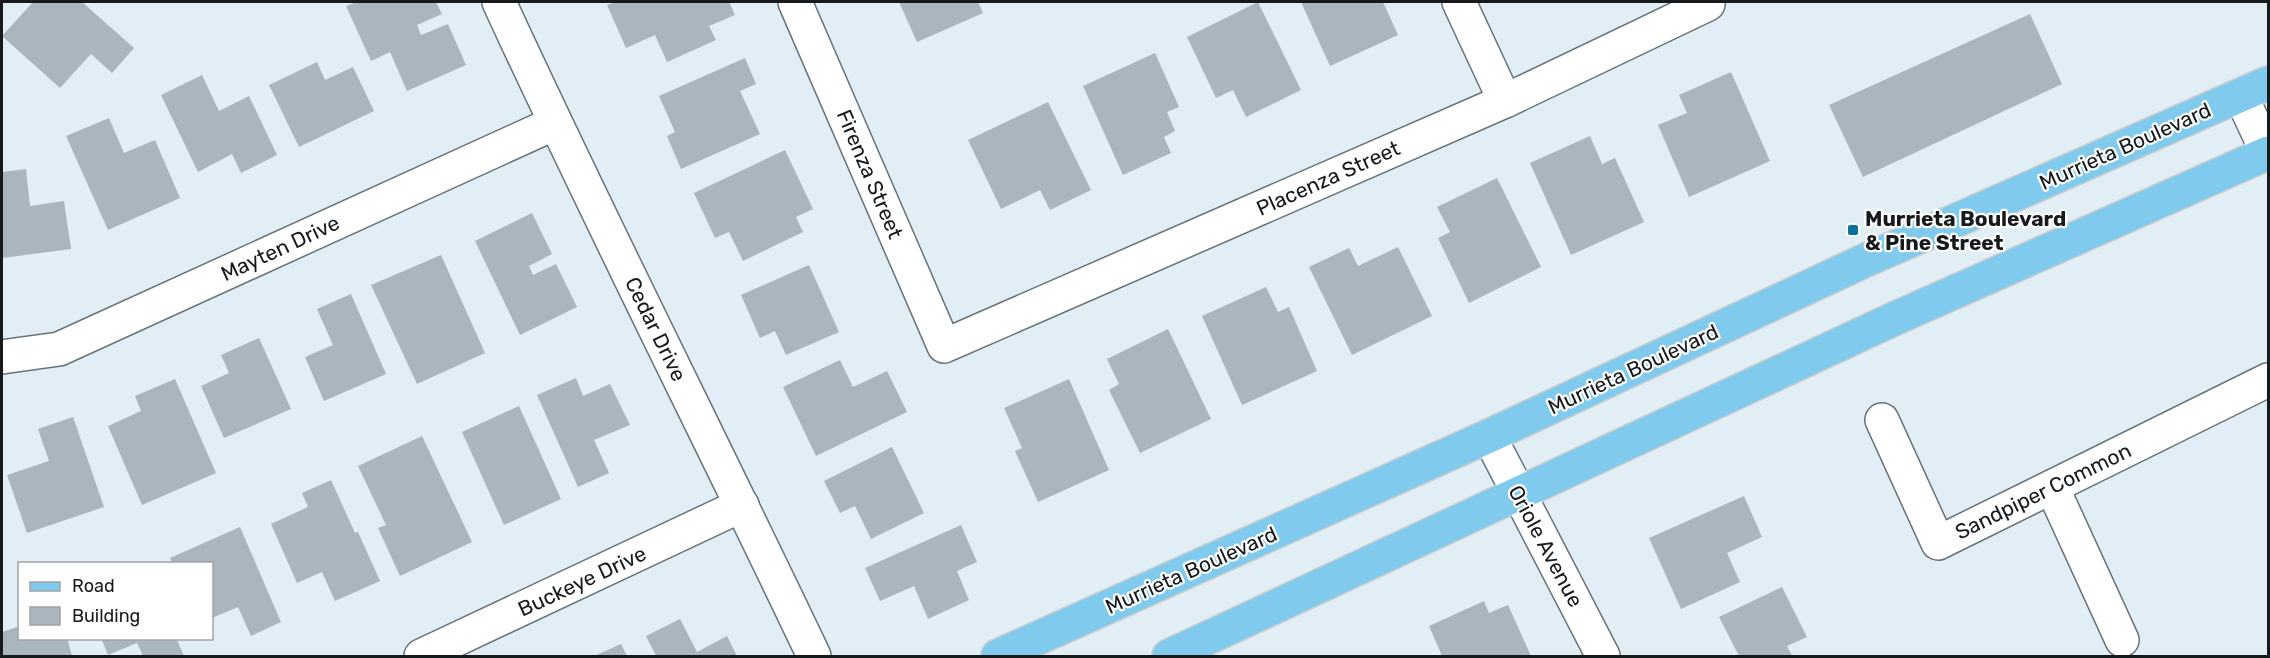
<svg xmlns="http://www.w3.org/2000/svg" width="2270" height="658" font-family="Rubik,sans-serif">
	<rect width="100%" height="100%" fill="#e1eef5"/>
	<g fill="#aab6bd">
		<polygon points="33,2 82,2 134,48 112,73 91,54 60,88 2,36"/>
		<polygon points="357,2 436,2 442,14 417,25 421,35 448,24 466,65 407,91 390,52 371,61 346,6"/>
		<polygon points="616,2 729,2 735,15 709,26 716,40 667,62 655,35 626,48 607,5"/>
		<polygon points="899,2 978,2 983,13 917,42"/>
		<polygon points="1258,2 1301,90 1246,117 1233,90 1216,98 1187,37"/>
		<polygon points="1301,2 1383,2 1398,35 1330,66"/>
		<polygon points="2030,14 2062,84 1863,177 1829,105"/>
		<polygon points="1155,53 1179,107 1167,112 1175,131 1164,137 1171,153 1123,175 1083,86"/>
		<polygon points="745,58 756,84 740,91 760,134 681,169 667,136 675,132 659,96"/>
		<polygon points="317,62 325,80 353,67 374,111 299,147 269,85"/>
		<polygon points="1731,72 1770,161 1689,197 1658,125 1687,113 1679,95"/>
		<polygon points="202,75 219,111 249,96 277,155 241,173 232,154 198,172 161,95"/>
		<polygon points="1048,102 1091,190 1050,210 1040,190 1001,209 968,140"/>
		<polygon points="109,118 124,153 155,140 180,198 108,230 66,136"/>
		<polygon points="1590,136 1602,164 1615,158 1644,222 1571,255 1530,163"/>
		<polygon points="785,150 813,209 796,217 803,232 743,261 729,232 715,238 694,193"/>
		<polygon points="26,169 30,206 64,201 71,249 2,258 2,172"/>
		<polygon points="1497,178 1541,267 1469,303 1438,238 1450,232 1437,207"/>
		<polygon points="532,213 552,254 529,266 533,275 556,264 577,307 520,335 475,241"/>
		<polygon points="1398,247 1432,316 1352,355 1309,267 1349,248 1358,266"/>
		<polygon points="441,255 485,353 417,384 371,285"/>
		<polygon points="809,265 839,332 786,355 775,331 760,338 741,295"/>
		<polygon points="1266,287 1278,312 1289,307 1317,371 1242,405 1202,316"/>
		<polygon points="351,294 386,374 324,401 305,357 333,345 317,309"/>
		<polygon points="1168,329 1211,419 1140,453 1109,390 1119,384 1107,359"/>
		<polygon points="259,338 291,409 224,438 201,386 229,373 221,355"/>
		<polygon points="840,360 853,387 887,371 907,412 816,456 783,387"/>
		<polygon points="576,378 583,396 610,384 630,425 594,440 609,473 578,487 537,395"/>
		<polygon points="175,379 216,473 142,505 108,426 141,411 135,396"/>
		<polygon points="1069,379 1109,470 1038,502 1015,451 1022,448 1004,408"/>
		<polygon points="519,406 561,499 504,525 462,432"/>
		<polygon points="73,417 104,507 27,533 7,475 49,461 38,429"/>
		<polygon points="422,436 472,542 400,576 378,528 386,525 358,466"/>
		<polygon points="892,447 924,513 871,539 855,506 840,513 824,481"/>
		<polygon points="331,480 355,533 358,532 380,581 335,601 322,572 297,583 271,524 308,507 302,493"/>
		<polygon points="1744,496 1762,537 1727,553 1740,582 1681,609 1649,538"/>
		<polygon points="961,525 977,562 957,571 969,600 928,619 914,586 880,601 865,568"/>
		<polygon points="240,527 281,622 251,636 238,607 212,618 212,564 173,564 170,558"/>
		<polygon points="1782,587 1807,637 1787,646 1792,656 1739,656 1719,617"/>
		<polygon points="1484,601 1489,613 1508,605 1531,656 1442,656 1429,626"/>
		<polygon points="680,619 697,652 727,636 737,656 656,656 646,636"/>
		<polygon points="20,626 20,638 67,638 72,656 2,656 2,632"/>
		<polygon points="101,638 176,638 184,656 143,656 137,643 108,655"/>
		<polygon points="621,644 627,656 594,656"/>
	</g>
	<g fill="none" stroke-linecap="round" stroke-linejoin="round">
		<g stroke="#687379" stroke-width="36">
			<g id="minor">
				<path d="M499,2c101,220 211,435 315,654"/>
				<polyline points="795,2 944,346 1505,101 1708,4"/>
				<polyline points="1459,2 1505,101"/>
				<polyline points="2241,96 2268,154"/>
				<polyline points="2,357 59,349 555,123"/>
				<polyline points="1882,420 1938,543 2268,380"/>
				<polyline points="1489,436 1603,656"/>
				<polyline points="2052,487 2122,640"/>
				<polyline points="421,656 742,505"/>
			</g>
		</g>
		<g stroke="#cccdcd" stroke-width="36">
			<g id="major">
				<polyline points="998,656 1489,436 1864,261 2268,83"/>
				<polyline points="1169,656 1896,318 2268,153"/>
			</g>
		</g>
		<use href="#minor" stroke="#fff" stroke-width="33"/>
		<use href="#major" stroke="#80caed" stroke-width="33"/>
	</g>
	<rect fill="#09719d" stroke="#fff" stroke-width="2" x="1847" y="224" width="12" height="12" rx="3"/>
	<g text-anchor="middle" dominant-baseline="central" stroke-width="4.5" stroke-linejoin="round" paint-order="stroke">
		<g font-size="21" fill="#161a1d" stroke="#fff">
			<text transform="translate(2125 146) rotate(-24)">Murrieta Boulevard</text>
			<text transform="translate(870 174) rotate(67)">Firenza Street</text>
			<text transform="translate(1328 178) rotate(-24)">Placenza Street</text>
			<text transform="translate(280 248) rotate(-25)">Mayten Drive</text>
			<text transform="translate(656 329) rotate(64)">Cedar Drive</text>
			<text transform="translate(1633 369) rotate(-25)">Murrieta Boulevard</text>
			<text transform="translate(2043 491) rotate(-26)">Sandpiper Common</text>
			<text transform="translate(1546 546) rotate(62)">Oriole Avenue</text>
			<text transform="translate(1191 570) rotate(-24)">Murrieta Boulevard</text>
			<text transform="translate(582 581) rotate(-25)">Buckeye Drive</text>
		</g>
		<g font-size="21" font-weight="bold" fill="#161a1d" stroke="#fff" text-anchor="start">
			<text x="1865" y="218">Murrieta Boulevard<tspan x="1865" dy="24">&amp; Pine Street</tspan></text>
		</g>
	</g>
	<rect width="2270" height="658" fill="none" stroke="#161a1d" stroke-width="6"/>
	<rect x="18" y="562" width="195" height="78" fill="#ffffff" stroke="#a2a3a5" stroke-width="1.5"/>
	<rect x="30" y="582" width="30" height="9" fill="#80caed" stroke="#a2a3a5" stroke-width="1.5"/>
	<text x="72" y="592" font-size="18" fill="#161a1d">Road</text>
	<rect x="30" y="607" width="30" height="18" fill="#aab6bd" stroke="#a2a3a5" stroke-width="1.5"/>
	<text x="72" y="622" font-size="18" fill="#161a1d">Building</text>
</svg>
